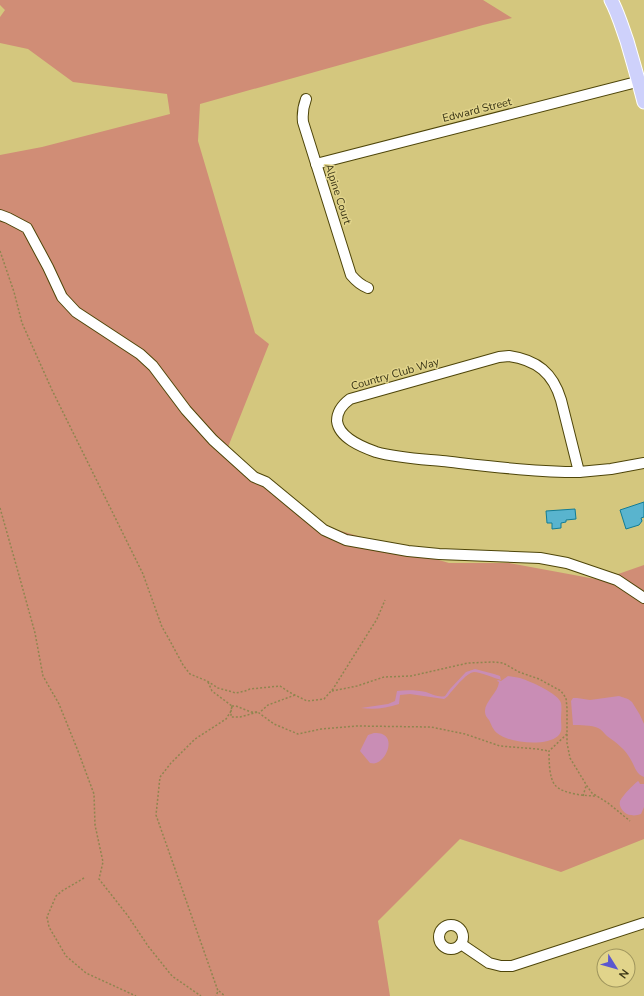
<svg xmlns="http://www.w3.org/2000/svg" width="644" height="996" font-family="'Nunito Sans',sans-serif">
	<rect width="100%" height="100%" fill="#d4c77e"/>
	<polygon fill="#d08d76" points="0,0 483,0 512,18 483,25 200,104 198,141 255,333 269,344 228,447 314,523 449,563 509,563 601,580 644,565 644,839 561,872 460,839 378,921 390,996 0,996 0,155 42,147 170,114 167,94 73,82 28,49 0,43 0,17 5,10 0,5"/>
	<g fill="#c98db5">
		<path d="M475,669l19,5 6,2 1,4c-7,-2 -21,-8 -27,-8 -7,1 -17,13 -22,19 -3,3 -4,6 -8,8l-34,-5 -10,1 -1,9c-13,4 -24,6 -38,4l27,-4 7,-3 2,-10c10,-1 19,-1 29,1 6,2 13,6 19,4l5,-7 16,-17z"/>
		<path d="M508,676c4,1 9,1 12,2 10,3 39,16 41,25 1,5 0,11 0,16 0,6 2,12 -3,17 -12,11 -50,7 -61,-3 -4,-3 -6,-9 -8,-13 -2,-2 -4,-5 -4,-8 -1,-10 13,-19 14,-30l-2,-1 1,-1 3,1z"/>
		<path d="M619,696l9,3 4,3 8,13 4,9v53c-8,-3 -9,-10 -13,-17 -5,-10 -14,-17 -24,-24 -3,-3 -6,-7 -9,-8 -6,-3 -19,-3 -25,-3l-2,-24 2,-3h4l13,2z"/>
		<path d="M374,733c3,0 7,0 10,2 10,6 2,25 -8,28 -2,1 -4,0 -6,0l-10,-12 8,-16z"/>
		<path d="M638,781l1,1 1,2h4v23l-3,7c-3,1 -7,2 -10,1 -6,0 -13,-8 -11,-14 3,-6 13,-16 18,-20z"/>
	</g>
	<g fill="#59b4ce" stroke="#127c95">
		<polygon points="644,502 644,517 641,518 642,521 639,525 626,529 620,510"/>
		<polygon points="575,509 576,519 566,520 566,522 561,523 561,528 552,529 552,523 547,523 546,511"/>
	</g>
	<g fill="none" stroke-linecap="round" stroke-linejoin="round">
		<g stroke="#4e4509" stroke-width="12">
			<g id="minor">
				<path d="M306,99c-3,8 -4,14 -3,23l48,153c5,6 9,10 17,13"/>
				<polyline points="316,164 644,80"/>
				<polyline points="0,215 8,218 27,228 48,267 62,297 76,312 140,354 153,366 186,410 213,440 254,477 266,482 324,530 346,540 408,551 439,554 540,558 567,563 617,580 644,598"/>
				<path d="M509,356c28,4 44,17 52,44l18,72c-46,0 -92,-6 -137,-11 -22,-2 -45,-3 -66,-9 -14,-5 -37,-14 -39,-31 0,-10 5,-16 13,-22l149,-42z"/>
				<polyline points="579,472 611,469 644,463"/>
				<circle cx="451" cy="937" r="12"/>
				<polyline points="461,944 489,963 501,966 512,966 644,923"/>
			</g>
		</g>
		<g stroke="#fff" stroke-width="15">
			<path id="major" d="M611,0c7,13 11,27 16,41 6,21 12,41 17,61"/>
		</g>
		<g stroke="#8f854f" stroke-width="1.5" stroke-dasharray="2 2" stroke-linecap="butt">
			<polyline points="0,251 14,292 22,323 52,390 143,574 162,627 169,639 183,665 190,674 207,681 218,688 236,693 245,691 250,689 280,686 289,692 307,701 324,699 333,689 377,619 385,600"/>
			<polyline points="0,508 17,568 35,633 43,676 59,704 78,751 94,794 95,825 103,862 99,879 128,916 148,946 172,976 201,996"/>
			<polyline points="208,682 212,691 232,706 231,711 226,719 195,739 171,763 160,777 156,815 218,991 216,996"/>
			<polyline points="332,691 357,686 384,677 411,676 468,663 493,662 503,663 519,672 539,679 561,691 566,698 567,708 567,743 570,758 587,786 592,793 608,803 630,821"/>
			<polyline points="295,695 268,705 259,713 274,724 298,734 321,729 357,726 431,727 465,734 500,746 537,749 549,751"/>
			<polygon points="232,706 236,706 251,712 258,712 240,717 231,717 231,711"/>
			<path d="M567,734l-18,17c0,9 0,27 6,34 7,9 31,11 42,11"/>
			<polyline points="583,796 586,786"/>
			<polyline points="84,878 62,891 56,896 47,917 49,927 66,956 86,973 136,996"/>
			<polyline points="219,991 225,996"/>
		</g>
		<use href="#minor" stroke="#fff" stroke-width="10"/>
		<use href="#major" stroke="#ced1fb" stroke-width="13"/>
	</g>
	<g text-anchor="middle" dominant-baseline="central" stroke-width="3" stroke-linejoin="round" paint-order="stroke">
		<g font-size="11" fill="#3b3617" stroke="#e1d48b">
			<text transform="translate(477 110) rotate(-14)">Edward Street</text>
			<text transform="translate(338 194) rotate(72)">Alpine Court</text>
			<text transform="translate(395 374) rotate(-16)">Country Club Way</text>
		</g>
	</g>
	<g transform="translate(616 968) rotate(127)"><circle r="19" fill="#e1d48b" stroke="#9f955d"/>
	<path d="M0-3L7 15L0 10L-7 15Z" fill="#5b57cf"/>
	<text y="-6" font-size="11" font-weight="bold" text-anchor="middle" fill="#3b3617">N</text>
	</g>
</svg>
